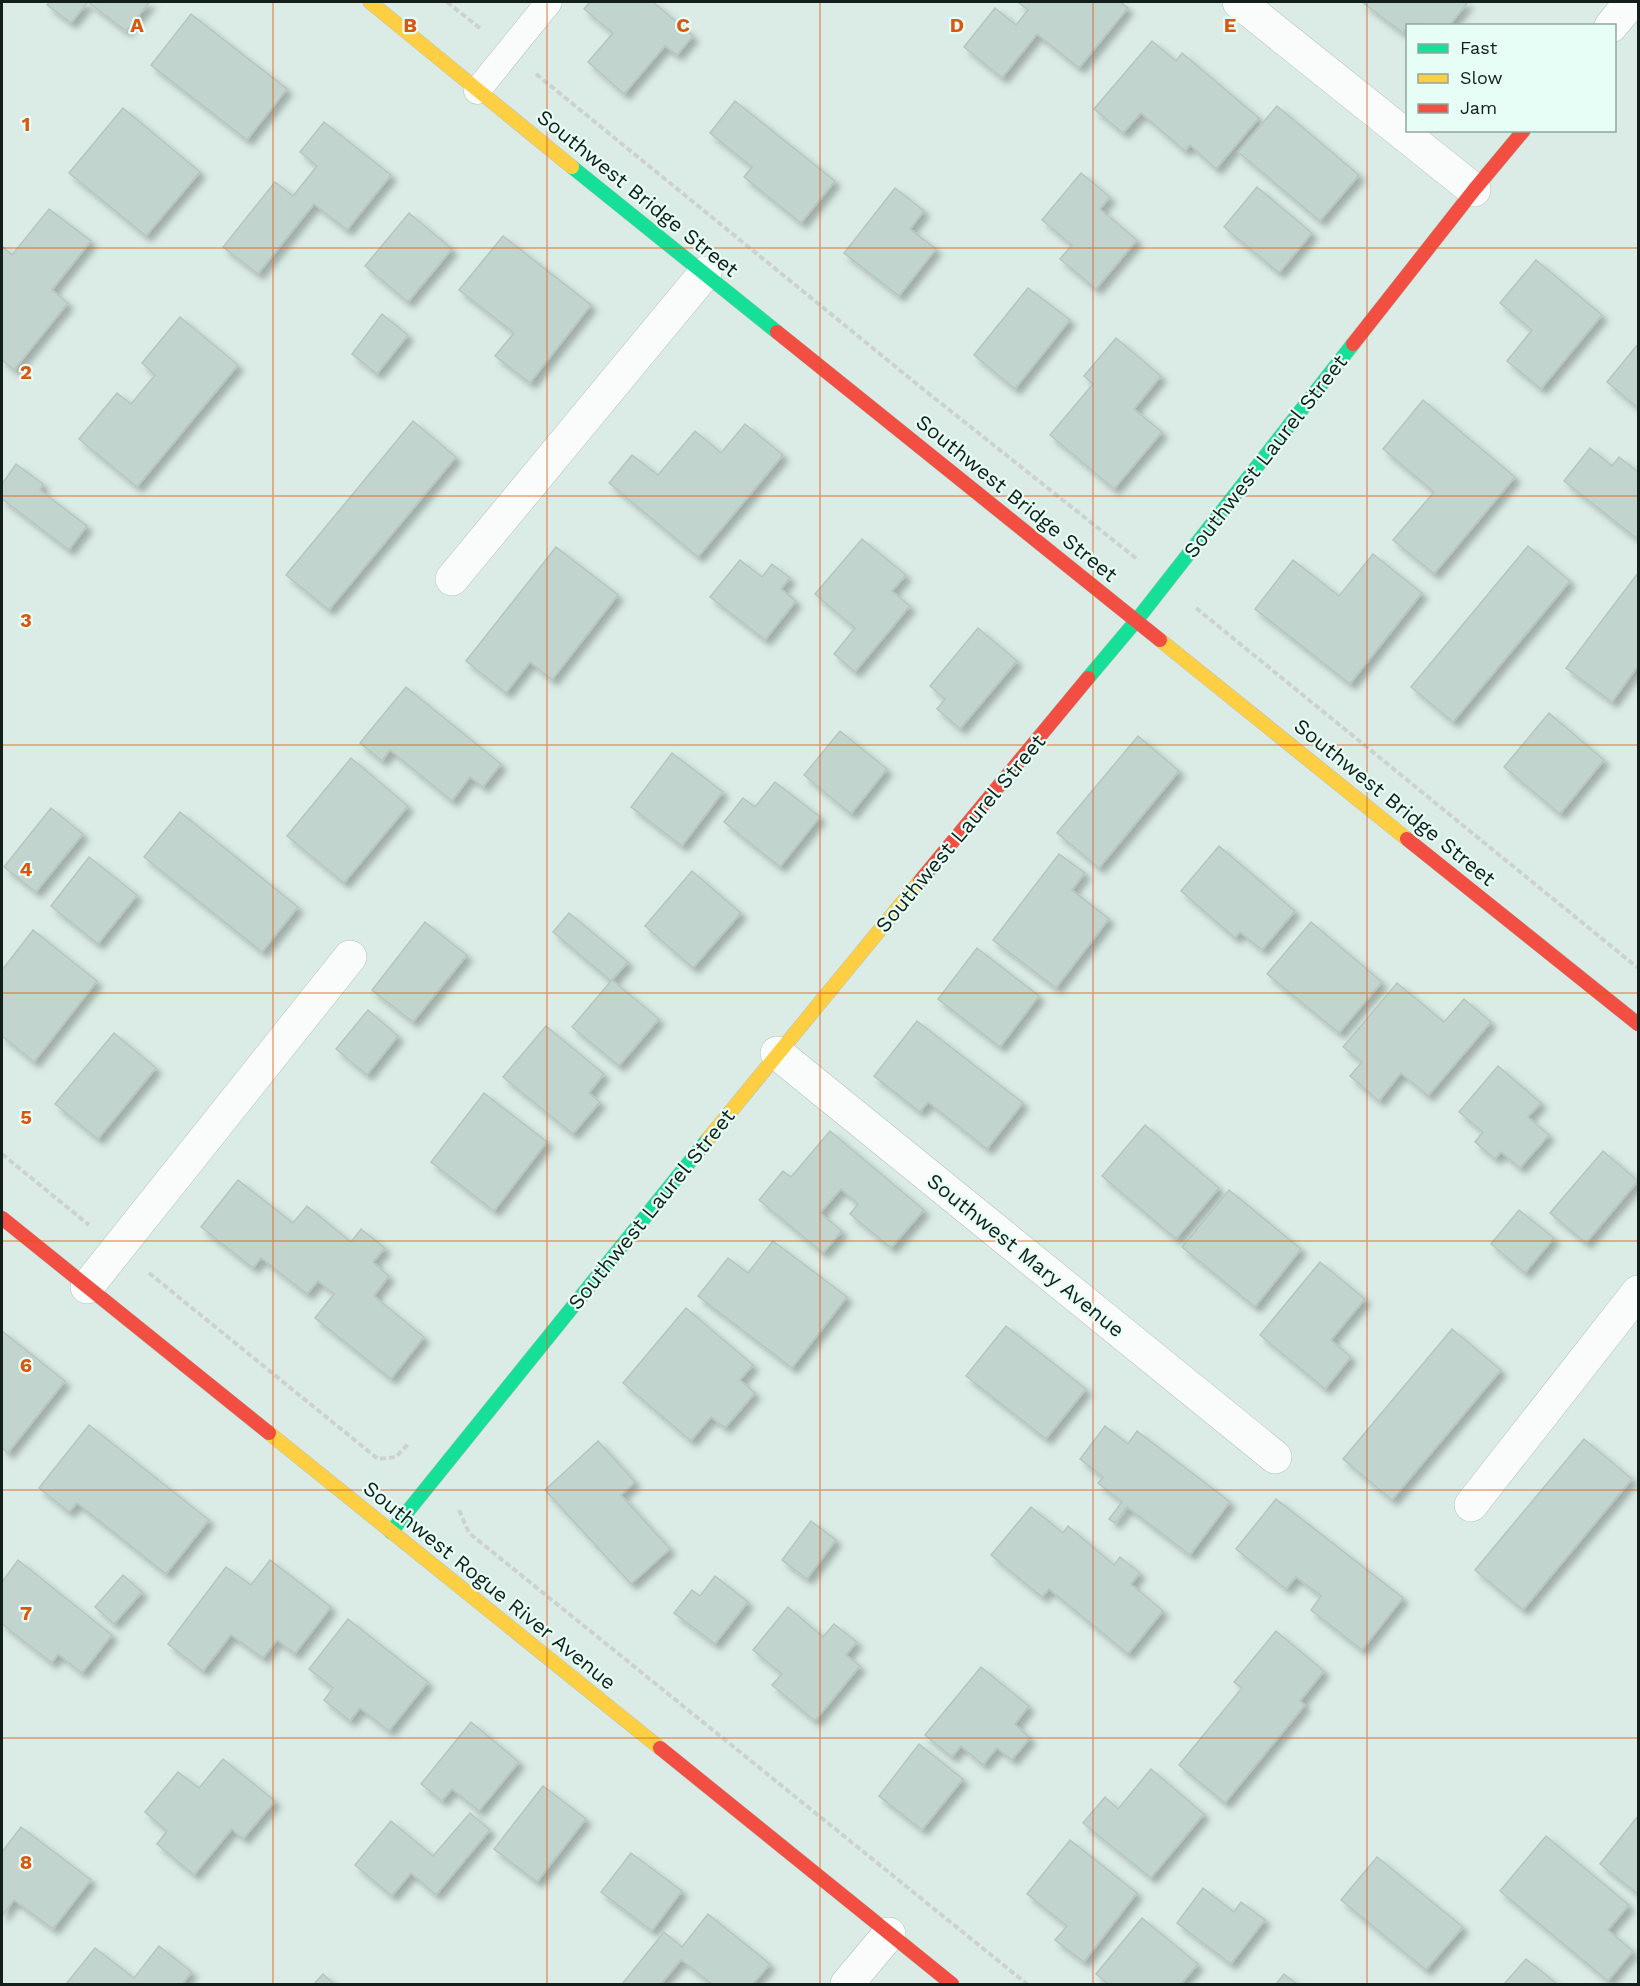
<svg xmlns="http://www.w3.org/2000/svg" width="1640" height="1986" font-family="'Work Sans',sans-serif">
	<defs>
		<filter id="shadow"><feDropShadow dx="5.5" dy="5.5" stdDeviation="3" flood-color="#0004"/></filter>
	</defs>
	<rect width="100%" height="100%" fill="#dbece6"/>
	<g fill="#c2d4ce" stroke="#b7c4c0" stroke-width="1.5" filter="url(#shadow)">
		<polygon points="50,2 88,2 71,23 47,5"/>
		<polygon points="88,2 150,2 126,31"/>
		<polygon points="590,2 653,2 693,36 677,55 665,46 624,94 588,62 613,33 584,9"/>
		<polygon points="1018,2 1120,2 1128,8 1079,68 1037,34 1002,78 964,47 995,8 1016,25 1028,10"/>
		<polygon points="1362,2 1468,2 1449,26 1409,24 1403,33"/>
		<polygon points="191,14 287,89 247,140 151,65"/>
		<polygon points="1152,41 1176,61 1182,53 1259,118 1216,169 1190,145 1185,151 1141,113 1123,133 1094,109"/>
		<polygon points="735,101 835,181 801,223 744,177 752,167 710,133"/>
		<polygon points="1277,106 1359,175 1320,221 1238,152"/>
		<polygon points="123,108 200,172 146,236 69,173"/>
		<polygon points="324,122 391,175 347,230 314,204 258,274 223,247 275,182 293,196 317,166 300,152"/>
		<polygon points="1081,173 1110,197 1100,209 1137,240 1096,289 1060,259 1072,245 1042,220"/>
		<polygon points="1257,187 1312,233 1279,273 1224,227"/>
		<polygon points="895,188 924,211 910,229 936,249 899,296 844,253"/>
		<polygon points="49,209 91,241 52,290 68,303 14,370 2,360 2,246 12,255"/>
		<polygon points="409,213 452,249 408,302 365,266"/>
		<polygon points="503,236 591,305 530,383 495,356 514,333 459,290"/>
		<polygon points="1536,260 1602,315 1541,389 1507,361 1532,330 1500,303"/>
		<polygon points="1028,288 1070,320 1015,389 974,355"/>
		<polygon points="382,314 408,335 377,374 352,354"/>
		<polygon points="180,317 238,365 137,487 79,439 117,393 131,404 155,375 142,363"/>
		<polygon points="1116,338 1161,376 1134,409 1162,432 1114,489 1050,435 1093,384 1084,376"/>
		<polygon points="1638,344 1638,408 1607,382"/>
		<polygon points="1423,400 1515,477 1434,574 1393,540 1434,492 1383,449"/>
		<polygon points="413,421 456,457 329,610 286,575"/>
		<polygon points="745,424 783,455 698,557 609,483 632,455 658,475 695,431 721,453"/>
		<polygon points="1590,448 1612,466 1619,457 1638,472 1638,534 1636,538 1564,481"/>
		<polygon points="16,464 43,484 40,490 87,526 69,550 2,499 2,484"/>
		<polygon points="862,539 906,575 892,591 910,606 855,672 834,654 855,628 815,594"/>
		<polygon points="1528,546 1570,581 1453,722 1411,687"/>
		<polygon points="556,547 618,595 552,680 530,662 506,693 466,661"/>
		<polygon points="1373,554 1422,593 1350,684 1255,609 1293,560 1339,596"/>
		<polygon points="740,560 762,577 772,564 790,578 781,589 796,601 765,640 710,597"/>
		<polygon points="1638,573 1638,666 1612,702 1566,668"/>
		<polygon points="978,628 1017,661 960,729 937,709 945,699 930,686"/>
		<polygon points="406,687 501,764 483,787 470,777 452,801 390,750 382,761 360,743"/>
		<polygon points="1549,713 1604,760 1560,814 1504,767"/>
		<polygon points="840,731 887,769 851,814 804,775"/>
		<polygon points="1138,736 1179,771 1099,868 1057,833"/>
		<polygon points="672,753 723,792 682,846 631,807"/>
		<polygon points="351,758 408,806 344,883 287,836"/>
		<polygon points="775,782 820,817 780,867 724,822 743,798 755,807"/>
		<polygon points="51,808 83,834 36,892 4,867"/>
		<polygon points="180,812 298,907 262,952 144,857"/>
		<polygon points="1219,846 1295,911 1262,950 1240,932 1235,938 1181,891"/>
		<polygon points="1059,854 1085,873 1072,890 1109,919 1056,988 993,940"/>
		<polygon points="89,857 137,895 98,944 51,906"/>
		<polygon points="692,871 741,913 693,968 645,926"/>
		<polygon points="569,913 628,962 612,980 659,1019 619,1066 572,1027 611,981 553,932"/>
		<polygon points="425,922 467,955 413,1022 372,990"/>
		<polygon points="1311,922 1382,982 1339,1033 1267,974"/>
		<polygon points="33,930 97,981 34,1062 2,1036 2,970"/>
		<polygon points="977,948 1039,996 1000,1047 938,999"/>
		<polygon points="1397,983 1444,1022 1464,999 1491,1022 1428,1096 1401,1073 1379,1101 1350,1076 1362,1062 1343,1047"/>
		<polygon points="368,1010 398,1036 367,1075 336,1049"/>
		<polygon points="917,1021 1023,1103 987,1149 928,1102 920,1112 874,1076"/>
		<polygon points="546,1026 604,1074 589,1093 600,1102 573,1134 503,1077"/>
		<polygon points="114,1033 156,1068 98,1139 55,1104"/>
		<polygon points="1498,1066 1541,1103 1528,1117 1549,1135 1520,1168 1501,1152 1495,1159 1475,1142 1483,1132 1459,1112"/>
		<polygon points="484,1093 547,1142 494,1211 431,1162"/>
		<polygon points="1145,1125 1219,1188 1176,1239 1102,1176"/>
		<polygon points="830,1131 924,1210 891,1248 850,1214 858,1204 841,1189 820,1213 842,1231 823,1253 759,1200 783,1171 791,1177"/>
		<polygon points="1603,1151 1638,1181 1586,1243 1550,1213"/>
		<polygon points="238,1180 293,1223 307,1206 351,1242 361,1229 385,1248 373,1262 389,1276 374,1296 424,1337 391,1379 315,1318 334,1294 318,1281 307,1294 261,1258 253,1268 201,1227"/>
		<polygon points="1229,1190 1301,1249 1255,1307 1182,1247"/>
		<polygon points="1519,1210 1554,1238 1525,1273 1491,1244"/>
		<polygon points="773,1241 847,1297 792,1368 698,1296 728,1258 748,1273"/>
		<polygon points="1320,1262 1365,1299 1331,1340 1351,1357 1325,1389 1260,1335"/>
		<polygon points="686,1308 753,1365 740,1380 755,1393 725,1428 711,1417 691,1441 623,1383"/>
		<polygon points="1006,1326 1086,1389 1046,1439 966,1376"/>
		<polygon points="1452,1329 1501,1370 1392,1500 1343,1459"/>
		<polygon points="2,1331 65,1381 8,1453 2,1448"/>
		<polygon points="89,1425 209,1520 166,1574 77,1503 69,1512 39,1488"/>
		<polygon points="1105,1426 1128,1444 1137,1431 1230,1502 1190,1555 1127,1507 1115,1523 1109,1519 1122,1502 1098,1483 1103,1477 1080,1459"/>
		<polygon points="1584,1439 1632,1479 1523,1610 1475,1570"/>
		<polygon points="598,1441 635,1482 621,1495 670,1549 631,1584 545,1490"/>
		<polygon points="1276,1499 1403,1598 1362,1650 1311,1610 1321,1596 1296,1577 1286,1589 1236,1549"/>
		<polygon points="1031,1507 1063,1533 1068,1526 1114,1565 1120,1557 1140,1573 1131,1584 1163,1611 1128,1654 1049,1589 1042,1597 991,1555"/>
		<polygon points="811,1521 836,1540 807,1579 782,1560"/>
		<polygon points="18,1560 112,1635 82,1673 58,1654 52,1663 2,1624 2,1582"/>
		<polygon points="270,1560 331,1607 295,1654 277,1640 263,1658 231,1635 203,1671 168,1644 226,1567 251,1585"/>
		<polygon points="123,1575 142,1592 114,1624 95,1607"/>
		<polygon points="715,1576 748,1602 715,1644 674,1613 692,1590 700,1596"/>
		<polygon points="788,1607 823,1637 834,1624 857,1642 846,1655 860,1666 815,1721 772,1685 782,1674 753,1650"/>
		<polygon points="348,1619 428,1682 389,1731 360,1708 350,1721 324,1700 333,1688 309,1669"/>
		<polygon points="1276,1631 1324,1671 1300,1701 1305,1705 1225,1803 1179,1765 1242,1688 1234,1682"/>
		<polygon points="981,1667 1029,1706 1015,1724 1030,1738 1012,1760 997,1748 983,1765 961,1746 952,1757 925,1735"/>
		<polygon points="471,1722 519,1762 479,1811 452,1789 442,1801 421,1784"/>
		<polygon points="919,1744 963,1779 922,1830 879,1796"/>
		<polygon points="223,1759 275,1801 243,1839 232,1829 194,1875 157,1844 167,1831 145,1812 178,1772 199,1788"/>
		<polygon points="1151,1769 1204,1814 1151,1878 1083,1823 1105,1797 1118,1809"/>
		<polygon points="543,1786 586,1819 537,1882 494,1849"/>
		<polygon points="470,1813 490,1830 436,1895 411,1873 392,1896 355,1865 391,1821 433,1856"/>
		<polygon points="1638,1816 1638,1894 1600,1864"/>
		<polygon points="21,1827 91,1880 53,1929 14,1900 2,1916 2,1852"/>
		<polygon points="1546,1836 1629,1905 1608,1930 1633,1951 1608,1981 1500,1891"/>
		<polygon points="1070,1840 1137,1893 1084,1962 1055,1940 1067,1926 1027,1894"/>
		<polygon points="631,1853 682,1891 652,1931 601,1892"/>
		<polygon points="1377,1857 1463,1927 1426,1970 1341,1900"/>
		<polygon points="1203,1888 1234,1912 1241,1902 1265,1920 1231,1964 1177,1923"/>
		<polygon points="708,1914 770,1964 753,1984 712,1984 681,1960 661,1984 622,1984 664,1932 682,1947"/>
		<polygon points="1142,1918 1198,1964 1181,1984 1108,1984 1096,1974"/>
		<polygon points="159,1946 192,1972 182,1984 66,1984 95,1948 134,1978"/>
		<polygon points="1526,1959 1557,1984 1504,1984"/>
		<polygon points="323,1974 334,1984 314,1984"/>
		<polygon points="1284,1974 1297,1984 1276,1984"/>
	</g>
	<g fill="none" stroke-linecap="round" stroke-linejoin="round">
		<g stroke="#b3c1bc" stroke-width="27">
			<polyline id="lane" points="477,91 549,2"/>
		</g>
		<g stroke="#b3c1bc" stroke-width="34">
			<g id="street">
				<polyline points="1239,2 1474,190"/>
				<polyline points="1611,26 1631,2"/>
				<polyline points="452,579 705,273"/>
				<polyline points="777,1053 1275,1457"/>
				<polyline points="87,1287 350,957"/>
				<polyline points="1471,1505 1638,1292"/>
				<polyline points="847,1984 889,1934"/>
			</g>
		</g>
		<g stroke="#b3c1bc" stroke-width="15">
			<g id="fast">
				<polyline points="572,167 777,332"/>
				<polyline points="1088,678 1136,621 1353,344"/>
				<polyline points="391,1532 708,1139"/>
			</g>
		</g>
		<g stroke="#b3c1bc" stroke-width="15">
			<g id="slow">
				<polyline points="370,2 572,167"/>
				<polyline points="1160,640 1407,839"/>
				<polyline points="708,1139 920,881"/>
				<polyline points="269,1433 660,1748"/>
			</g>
		</g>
		<g stroke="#b3c1bc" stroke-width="15">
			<g id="jam">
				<polyline points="777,332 1160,640"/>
				<polyline points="1353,344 1474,190 1524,130"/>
				<polyline points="1407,839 1638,1024"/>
				<polyline points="920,881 1088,678"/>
				<polyline points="2,1218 269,1433"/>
				<polyline points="660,1748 952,1984"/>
			</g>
		</g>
		<g stroke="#cdd2d0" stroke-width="4" stroke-dasharray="6 3" stroke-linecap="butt">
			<polyline points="447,2 481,29"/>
			<polyline points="536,74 923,389 1137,559"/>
			<polyline points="1196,608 1638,968"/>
			<polyline points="2,1154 89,1225"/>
			<polyline points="149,1273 378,1459 396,1457 409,1443"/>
			<polyline points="459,1510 469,1533 1027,1984"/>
		</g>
		<use href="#lane" stroke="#fafcfb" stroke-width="26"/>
		<use href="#street" stroke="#fafcfb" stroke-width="33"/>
		<use href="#fast" stroke="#16e098" stroke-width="14"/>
		<use href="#slow" stroke="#ffcf43" stroke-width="14"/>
		<use href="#jam" stroke="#f24e42" stroke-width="14"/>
	</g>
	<path fill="none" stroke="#dd560d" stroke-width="1.5" stroke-opacity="0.55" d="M273,2v1982M547,2v1982M820,2v1982M1093,2v1982M1367,2v1982M2,248h1636M2,496h1636M2,745h1636M2,993h1636M2,1241h1636M2,1490h1636M2,1738h1636"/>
	<g text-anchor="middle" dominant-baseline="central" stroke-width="4.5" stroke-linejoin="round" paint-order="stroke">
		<g font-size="21" fill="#131f1b" stroke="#e6fef5">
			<text transform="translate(638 193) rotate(39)">Southwest Bridge Street</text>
			<text transform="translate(1265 456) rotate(-52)">Southwest Laurel Street</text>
			<text transform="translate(1017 498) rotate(39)">Southwest Bridge Street</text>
			<text transform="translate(1395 802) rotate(39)">Southwest Bridge Street</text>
			<text transform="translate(960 833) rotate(-50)">Southwest Laurel Street</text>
			<text transform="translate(651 1209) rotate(-51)">Southwest Laurel Street</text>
			<text transform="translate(1026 1255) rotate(39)">Southwest Mary Avenue</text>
			<text transform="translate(490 1585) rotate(39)">Southwest Rogue River Avenue</text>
		</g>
	</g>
	<g font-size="20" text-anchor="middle" font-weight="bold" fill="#dd560d" stroke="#e6fef5" stroke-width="4.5" stroke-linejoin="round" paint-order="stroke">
		<text x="137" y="32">A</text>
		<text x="410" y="32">B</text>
		<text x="683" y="32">C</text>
		<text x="957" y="32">D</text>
		<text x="1230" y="32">E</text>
		<text x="26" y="131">1</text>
		<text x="26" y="379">2</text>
		<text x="26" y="627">3</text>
		<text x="26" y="876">4</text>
		<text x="26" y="1124">5</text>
		<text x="26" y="1372">6</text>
		<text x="26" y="1620">7</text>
		<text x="26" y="1869">8</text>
	</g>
	<rect width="1640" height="1986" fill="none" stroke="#131f1b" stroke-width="6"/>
	<rect x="1406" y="24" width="210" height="108" fill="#e6fef5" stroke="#92a59e" stroke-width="1.5"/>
	<rect x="1418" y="44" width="30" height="9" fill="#16e098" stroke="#92a59e" stroke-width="1.5"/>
	<text x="1460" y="54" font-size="18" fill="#131f1b">Fast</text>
	<rect x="1418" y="74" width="30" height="9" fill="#ffcf43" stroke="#92a59e" stroke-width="1.5"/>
	<text x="1460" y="84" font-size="18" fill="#131f1b">Slow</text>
	<rect x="1418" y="104" width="30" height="9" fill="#f24e42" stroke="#92a59e" stroke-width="1.5"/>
	<text x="1460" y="114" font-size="18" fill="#131f1b">Jam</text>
</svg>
